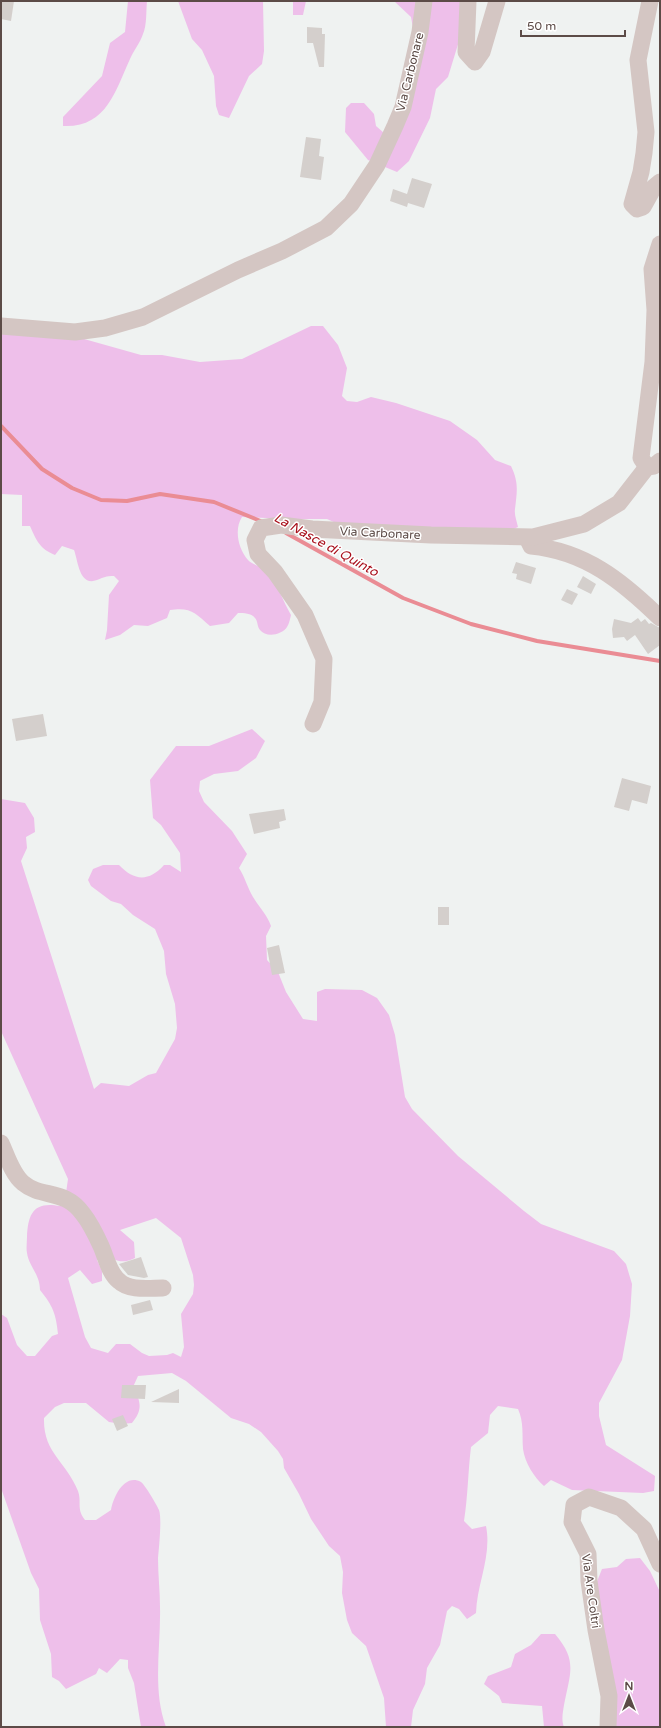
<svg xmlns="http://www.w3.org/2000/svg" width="661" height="1728" font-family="'Varela Round',sans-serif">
	<rect width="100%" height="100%" fill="#eff2f1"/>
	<g fill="#eebfea" fill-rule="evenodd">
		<path d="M128,1h19c-1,10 0,24 -4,33 -3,9 -9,16 -13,25 -15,33 -24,69 -67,67v-9l39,-41 8,-33 15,-11z"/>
		<polygon points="178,1 263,1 264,51 262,64 249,76 229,118 219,115 216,106 214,76 202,50 192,39"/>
		<polygon points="293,1 306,1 303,15 293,15"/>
		<polygon points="394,1 462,1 463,28 448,77 436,89 430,118 409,161 397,172 368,160 345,132 346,108 351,103 364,103 374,114 376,126 384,133 399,130 413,28 411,17"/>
		<path d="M311,326h12l15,19 9,23 -5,28 5,5 10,1 14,-5 25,6 54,18 27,19 18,20 16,6c8,17 6,25 4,43 -1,6 2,13 3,18l-7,3 -164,-2 -20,-9h-25l-18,4 -17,-5 -25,-1c-8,12 -4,32 6,43 4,5 14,6 18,11 11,12 17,30 25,44 -1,4 -2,9 -4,12 -5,8 -21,11 -27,3 -3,-3 -2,-9 -5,-12 -4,-5 -11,-5 -17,-5l-9,10 -19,3c-15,-13 -19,-19 -40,-16l-3,8 -19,8 -14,-1 -14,10 -15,5 2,-10 2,-35 10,-14 -5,-5c-9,0 -9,1 -17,4 -18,7 -19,-20 -23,-30l-12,-4 -7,9c-15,-6 -19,-15 -25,-29h-8v-31l-21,-1v-165l76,8 64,18h21l38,7 42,-3z"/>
		<path d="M252,729l13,12 -9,17 -18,13 -24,3 -14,7 -1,10 5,11 28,29 15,23 -8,14c6,9 8,19 14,29 6,10 14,18 18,29l-5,10 1,24 11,12 8,20 17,27 14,2v-29l8,-3 37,1 15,8 12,17 6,20 10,62 7,12 46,47 66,55 17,13 73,27 12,13 6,20 -2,32 -8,44 -23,43v13l7,29 49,31 -1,15 -11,2 -71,-3 -21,-10 -7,6c-10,-9 -19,-23 -21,-37 -1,-14 1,-27 -5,-40l-20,-3 -8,9 -2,18 -17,14c-3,24 -3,49 -7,74l8,8 14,-3c6,30 -9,57 -10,87l-9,6 -8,-10 -7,-3 -5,5 -7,34 -13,23 -2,16 -12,26 -2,17h-25l-2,-29 -18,-52 -14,-13 -5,-13 -5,-27 1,-21 -3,-16 -11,-10 -18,-27 -12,-25 -15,-26 -1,-9 -5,-8 -17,-19 -12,-8 -18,-6 -45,-37 -14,-8 -34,3 -5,11c8,14 10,23 -1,36l-10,1 -13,-2 -23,-19h-22l-9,4 -11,11c-1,35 22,43 34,73 4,11 -2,18 7,29h11l15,-10c2,-12 13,-37 30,-28 4,3 16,23 18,28 3,8 0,38 -1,48 0,17 2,33 2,49 1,40 -8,82 6,120h-25l-7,-44 -6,-15v-8l-8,-1 -13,14 -8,-5 -3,6 -30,15 -7,-8 -7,-4 -1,-23 -11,-34 -1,-31 -8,-16 -30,-85v-174l6,4 10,27 10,11h8l17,-20 6,-2c-2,-20 -5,-28 -18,-44 0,-16 -11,-23 -13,-37 -1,-5 0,-11 0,-16 1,-24 7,-36 33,-31l5,-6 3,-21 -67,-148v-232l24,4 9,15 1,14 -9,5 1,11 -6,13 73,228 7,-6 28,3 19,-11 8,-2 19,-34 2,-11 -2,-24 -9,-30 -2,-23 -9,-22 -22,-14 -12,-11 -10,-3 -20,-15 -3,-6 5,-11 10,-4h16c15,16 30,17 45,0h6l11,7 -1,-19 -19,-28 -8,-7 -3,-38 26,-34h33zM156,1218l25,20 12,37 1,10 -1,9 -12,20 3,33 -3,10 -8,-4 -6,2 -18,1 -7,-3 -12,-9h-14l-8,9 -17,-5 -6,-11 -17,-59 12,-8 12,14 10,-3v-10l-5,-11 6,-7c12,7 18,12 32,5l-1,-16 -14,-12z"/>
		<polygon points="640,1558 650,1571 660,1592 659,1717 660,1727 608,1727 596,1584 602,1569 617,1567 626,1559"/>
		<path d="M541,1634h14c23,27 15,39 9,71 -1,7 -3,15 0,22h-20l-2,-21 -40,-3 -3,-7 -15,-12 4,-8 23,-9 4,-13 16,-9z"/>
	</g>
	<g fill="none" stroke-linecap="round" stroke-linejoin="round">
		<g stroke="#ea8c94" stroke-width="4">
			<polyline points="1,426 42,469 72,488 101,500 127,501 160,494 214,502 263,522"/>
			<polyline points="286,533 403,598 471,624 537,641 660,661"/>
		</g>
	</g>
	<g fill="#d4cfcc">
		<polygon points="1,1 14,1 11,21 1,19"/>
		<polygon points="307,27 322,28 322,34 325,34 324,67 319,67 313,43 307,43"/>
		<polygon points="306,137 321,139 319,156 324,157 321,180 300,177"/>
		<polygon points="412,178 432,184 424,208 408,203 407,207 390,201 393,189 407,194"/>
		<polygon points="516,562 536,568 531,584 516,579 517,574 512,573"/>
		<polygon points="583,576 596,584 591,594 577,587"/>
		<polygon points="567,589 578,594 572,605 561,600"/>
		<polygon points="638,618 641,622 645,619 649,624 651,623 660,628 660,645 648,654 635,635 627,641 624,637 613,638 612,629 614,619 631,623"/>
		<polygon points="43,714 47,736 16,741 12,719"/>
		<polygon points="622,778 651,786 647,804 632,800 629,811 614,807"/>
		<polygon points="284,809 286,820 279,822 280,828 254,834 249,814"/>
		<rect x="438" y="907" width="11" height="18"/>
		<polygon points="279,945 285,973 272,975 267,948"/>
		<polygon points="141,1257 148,1277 144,1278 128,1275 119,1264"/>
		<polygon points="150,1300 153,1310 133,1315 131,1305"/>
		<polygon points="122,1385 146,1385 145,1399 121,1398"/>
		<polygon points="179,1389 179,1403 151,1402"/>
		<polygon points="123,1415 128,1426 117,1431 112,1419"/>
	</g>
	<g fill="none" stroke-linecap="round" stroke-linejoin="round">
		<g stroke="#d4c6c3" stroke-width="17">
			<polyline points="468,1 466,52 475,62 482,52 497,1"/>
			<polyline points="650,1 638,60 646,132 644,153 641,172 632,204 637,209 643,207 654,187 660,182"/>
			<polyline points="660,244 652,269 655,310 653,362 641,458 647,467 654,466 660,461"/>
			<polyline points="1,326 75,332 105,328 143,317 238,270 282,251 326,228 351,204 377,165 395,126 403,107 420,32 424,1"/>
			<path d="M533,538l-4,4 2,4c54,5 91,35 129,72"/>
			<polyline points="313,724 322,702 324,659 305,615 275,572 258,554 255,540 261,528 281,525 312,529 431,535 533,537 584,524 619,503 647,467"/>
			<path d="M1,1143c6,13 11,31 22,40 19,16 41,5 60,31 8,10 13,21 18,32 5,11 8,27 18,35 10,10 30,7 44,7"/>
			<polyline points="608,1727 609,1696 596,1630 589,1581 588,1554 572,1522 574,1505 589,1497 621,1508 644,1529 660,1564"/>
		</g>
	</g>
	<g text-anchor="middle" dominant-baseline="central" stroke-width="3" stroke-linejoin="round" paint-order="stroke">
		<g font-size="12" fill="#5c4b47" stroke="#fff">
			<text transform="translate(410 72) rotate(-76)">Via Carbonare</text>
			<text transform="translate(380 533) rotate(3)">Via Carbonare</text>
			<text transform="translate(591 1591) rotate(82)">Via Are Coltri</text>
		</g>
		<g font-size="13" font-style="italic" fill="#a80f1b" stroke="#fff">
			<text transform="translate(326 545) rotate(29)">La Nasce di Quinto</text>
		</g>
	</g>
	<rect width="661" height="1728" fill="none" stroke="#5c4b47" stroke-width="4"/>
	<g transform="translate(629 1696)" stroke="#ffffff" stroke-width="3" paint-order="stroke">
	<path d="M0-3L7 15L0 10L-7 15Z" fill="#5c4b47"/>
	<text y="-6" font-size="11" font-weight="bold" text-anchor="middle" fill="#5c4b47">N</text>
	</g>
	<path d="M521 30v6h104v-6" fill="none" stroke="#5c4b47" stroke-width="2"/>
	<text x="527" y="30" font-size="12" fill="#5c4b47" stroke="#ffffff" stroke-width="3" paint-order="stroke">50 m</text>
</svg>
